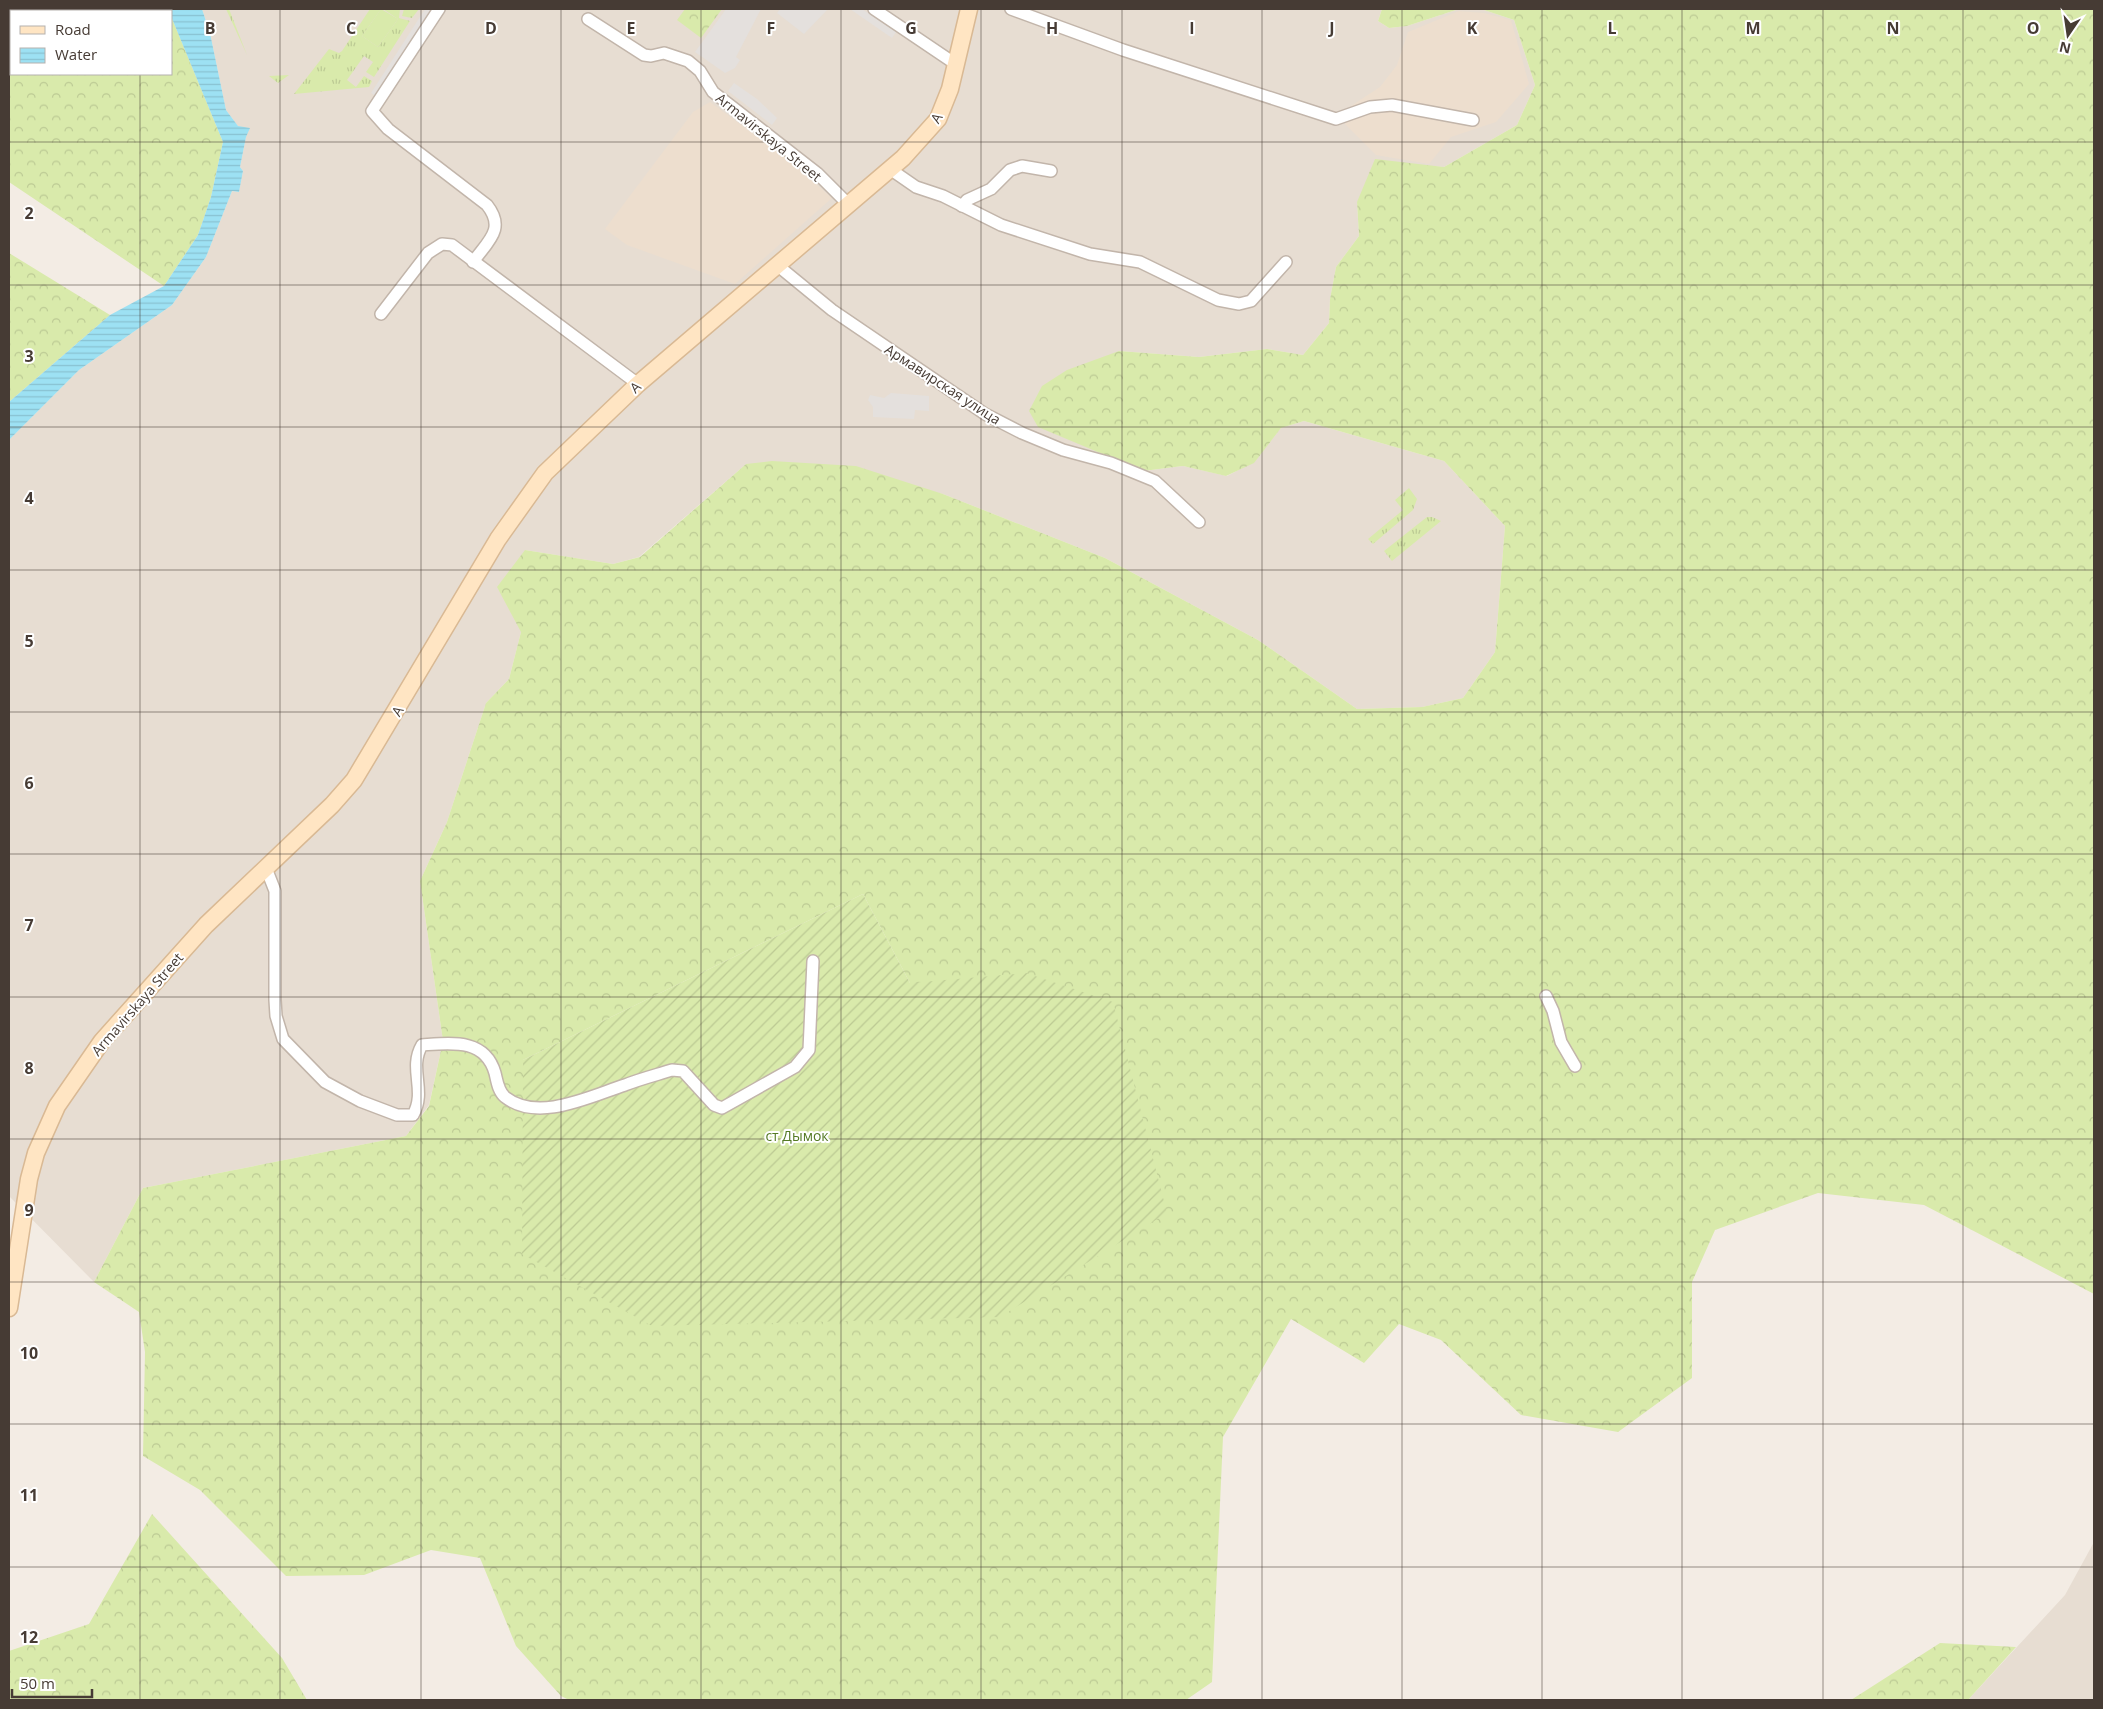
<svg xmlns="http://www.w3.org/2000/svg" width="2103" height="1709" font-family="'Open Sans',sans-serif">
	<defs>
		<pattern id="grass-tufts" width="24" height="20" patternUnits="userSpaceOnUse" patternTransform="scale(1.25)"><rect width="24" height="20" fill="#d9eaab"/><path d="M3 7l-1-3M5 7V3M7 7l1-3M15 17l-1-3M17 17v-4M19 17l1-3" fill="none" stroke="#bcca94"/></pattern>
		<pattern id="forest-crowns" width="20" height="18" patternUnits="userSpaceOnUse" patternTransform="scale(1.25)"><rect width="20" height="18" fill="#d9eaab"/><path d="M2 6a3 3 0 1 1 6 0M12 15a3 3 0 1 1 6 0" fill="none" stroke="#bcca94"/></pattern>
		<pattern id="garden-furrows" width="10" height="10" patternUnits="userSpaceOnUse" patternTransform="scale(1.25)"><rect width="10" height="10" fill="#d9eaab"/><path d="M-1 1l2-2M0 10L10 0M9 11l2-2" fill="none" stroke="#bcca94"/></pattern>
		<pattern id="water-rules" width="6" height="5" patternUnits="userSpaceOnUse" patternTransform="scale(1.25)"><rect width="6" height="5" fill="#9de1f3"/><path d="M0 2.5h6" fill="none" stroke="#89c2d1"/></pattern>
	</defs>
	<rect width="100%" height="100%" fill="#f3ece4"/>
	<g fill="#e7ddd2">
		<polygon points="202,9 1382,9 1378,21 1389,28 1407,26 1459,9 1481,9 1514,20 1535,85 1517,125 1444,167 1415,165 1357,202 1359,236 1336,267 1330,299 1329,323 1303,355 1267,349 1199,357 1119,351 1143,471 1183,466 1227,476 1254,462 1281,428 1304,421 1444,461 1505,526 1495,652 1463,698 1422,707 1357,709 1258,640 1105,558 943,494 746,464 639,557 613,564 525,550 521,632 509,679 486,703 447,822 420,881 443,1041 429,1105 406,1136 143,1188 94,1282 9,1196 9,440 79,370 172,305 206,257 232,191 239,192 243,171 240,167 246,137 226,110 210,33"/>
		<polygon points="2094,1542 2094,1700 1968,1700 2065,1595"/>
	</g>
	<g fill="#eddece">
		<polygon points="1459,11 1484,13 1511,20 1529,84 1496,122 1451,137 1429,164 1376,155 1345,124 1351,106 1380,87 1397,65 1408,32"/>
		<polygon points="710,102 786,158 832,198 735,284 627,245 605,229 693,112"/>
	</g>
	<g fill="url(#grass-tufts)">
		<polygon points="226,9 229,9 247,55"/>
		<polygon points="370,9 381,9 362,36 378,47 398,19 383,9 400,9 399,18 410,21 374,77 366,72 373,62 364,56 347,80 356,87 364,76 372,81 369,87 294,94 329,49 339,53 342,51"/>
		<polygon points="404,9 419,9 412,18 402,16"/>
		<polygon points="289,75 278,83 269,76"/>
		<polygon points="1409,488 1417,499 1413,510 1373,544 1368,539 1403,510 1395,500"/>
		<polygon points="1427,517 1432,517 1441,521 1392,561 1384,551"/>
	</g>
	<g fill="url(#forest-crowns)" fill-rule="evenodd">
		<polygon points="9,9 168,9 169,11 11,11 11,74 171,74 171,16 223,142 211,197 198,235 164,286 9,182"/>
		<polygon points="685,9 722,9 701,38 677,20"/>
		<polygon points="1382,9 1459,9 1407,26 1389,28 1378,21"/>
		<path d="M1481,9h613v1285l-170,-89 -106,-12 -103,37 -23,52v96l-74,54 -97,-17 -80,-75 -42,-16 -35,39 -73,-44 -68,118 -11,245 -26,18h-617l-8,-4 -45,-50 -36,-88 -49,-8 -67,25 -78,1 -86,-86 -57,-34 2,-104 -6,-40 -45,-30 49,-94 263,-52 23,-30 14,-65 -23,-160 27,-59 39,-119 23,-24 12,-47 -24,-45 28,-37 88,14 27,-7 106,-93 26,-3 84,5 87,28 162,64 153,82 99,69 65,-2 41,-9 32,-46 10,-126 -61,-65 -140,-40 -23,7 -27,35 -28,13 -43,-10 -40,5 -105,-44 -9,-16 13,-25 25,-16 52,-19 80,6 68,-8 36,6 26,-32 1,-24 6,-32 23,-31 -2,-34 18,-43 69,8 73,-42 18,-40 -21,-65zM863,894l47,89 -387,77z"/>
		<polygon points="9,253 110,315 9,402"/>
		<polygon points="152,1514 282,1658 307,1700 9,1700 9,1651 89,1624"/>
		<polygon points="1940,1643 2016,1647 1968,1700 1851,1700"/>
	</g>
	<polygon fill="url(#garden-furrows)" points="863,894 910,983 1026,973 1113,1002 1167,1213 1000,1317 652,1326 522,1254 523,1060"/>
	<polygon fill="#d9eaab" points="381,9 398,19 378,47 362,36"/>
	<g fill="#e4e0dd">
		<polygon points="425,9 434,9 377,97 371,93"/>
		<polygon points="726,9 761,9 736,57 740,60 735,68 725,73 695,52"/>
		<polygon points="780,9 828,9 804,34 777,13"/>
		<polygon points="850,9 862,9 896,32 892,38"/>
		<polygon points="734,83 757,99 777,118 772,125 728,91"/>
		<polygon points="891,393 929,396 929,411 915,410 914,419 873,417 873,407 868,400 870,395 884,398"/>
	</g>
	<polygon fill="url(#water-rules)" points="168,9 202,9 210,33 226,110 238,126 250,128 246,137 240,167 243,171 239,192 232,191 206,257 172,305 79,370 9,440 9,402 110,315 164,286 198,235 211,197 223,142"/>
	<g fill="none" stroke-linecap="round" stroke-linejoin="round">
		<g stroke="#c2b5aa" stroke-width="14">
			<g id="minor">
				<path d="M439,9l-67,102 16,18 99,76c19,24 1,36 -14,57"/>
				<polyline points="874,9 954,63"/>
				<polyline points="1011,9 1123,50 1336,119 1370,107 1392,105 1473,120"/>
				<polyline points="588,19 644,55 651,56 664,53 688,61 700,71 713,92 817,173 849,205"/>
				<polyline points="890,169 916,187 943,196 1001,225 1090,254 1140,262 1218,300 1239,304 1251,301 1286,262"/>
				<polyline points="962,206 967,200 991,189 1010,170 1022,166 1051,171"/>
				<polyline points="777,265 832,310 985,414 1022,433 1063,450 1111,463 1155,481 1199,522"/>
				<polyline points="381,314 428,253 442,244 452,245 638,384"/>
				<path d="M266,868l9,23v109l1,16 7,23 42,43 35,19 37,14h16c14,-25 -5,-46 9,-70 29,-2 63,-7 73,28 2,8 3,18 10,24 33,26 86,-1 120,-12 15,-6 31,-10 47,-15l11,1 31,34 8,3 73,-41 14,-17 4,-89"/>
				<polyline points="1546,996 1553,1011 1561,1042 1575,1066"/>
			</g>
		</g>
		<g stroke="#d9b994" stroke-width="19">
			<polyline id="secondary" points="9,1308 29,1179 36,1153 57,1106 102,1041 206,925 332,805 354,780 498,539 545,473 638,384 903,158 938,119 950,89 969,9"/>
		</g>
		<use href="#minor" stroke="#fff" stroke-width="11"/>
		<use href="#secondary" stroke="#ffe5c3" stroke-width="16"/>
	</g>
	<path fill="none" stroke="#463b34" stroke-width="1" stroke-opacity="0.55" d="M140,9v2M280,9v1691M421,9v1691M561,9v1691M701,9v1691M841,9v1691M981,9v1691M1122,9v1691M1262,9v1691M1402,9v1691M1542,9v1691M1682,9v1691M1823,9v1691M1963,9v1691M140,74v1626M9,142h2085M9,285h2085M9,427h2085M9,570h2085M9,712h2085M9,854h2085M9,997h2085M9,1139h2085M9,1282h2085M9,1424h2085M9,1567h2085"/>
	<g text-anchor="middle" dominant-baseline="central" stroke-width="4" stroke-linejoin="round" paint-order="stroke">
		<g font-size="14" fill="#463b34" stroke="#fff">
			<text transform="translate(936 118) rotate(-59)">A</text>
			<text transform="translate(769 137) rotate(39)">Armavirskaya Street</text>
			<text transform="translate(943 384) rotate(33)">Армавирская улица</text>
			<text transform="translate(635 387) rotate(-43)">A</text>
			<text transform="translate(397 711) rotate(-59)">A</text>
			<text transform="translate(137 1004) rotate(-49)">Armavirskaya Street</text>
		</g>
		<g font-size="14" fill="#557a25" stroke="#fff">
			<text x="797" y="1135">ст Дымок</text>
		</g>
	</g>
	<g font-size="16" text-anchor="middle" font-weight="bold" fill="#463b34" stroke="#fff" stroke-width="4" stroke-linejoin="round" paint-order="stroke">
		<text x="210" y="34">B</text>
		<text x="351" y="34">C</text>
		<text x="491" y="34">D</text>
		<text x="631" y="34">E</text>
		<text x="771" y="34">F</text>
		<text x="911" y="34">G</text>
		<text x="1052" y="34">H</text>
		<text x="1192" y="34">I</text>
		<text x="1332" y="34">J</text>
		<text x="1472" y="34">K</text>
		<text x="1612" y="34">L</text>
		<text x="1753" y="34">M</text>
		<text x="1893" y="34">N</text>
		<text x="2033" y="34">O</text>
		<text x="29" y="219">2</text>
		<text x="29" y="362">3</text>
		<text x="29" y="504">4</text>
		<text x="29" y="647">5</text>
		<text x="29" y="789">6</text>
		<text x="29" y="931">7</text>
		<text x="29" y="1074">8</text>
		<text x="29" y="1216">9</text>
		<text x="29" y="1359">10</text>
		<text x="29" y="1501">11</text>
		<text x="29" y="1643">12</text>
	</g>
	<rect width="2103" height="1709" fill="none" stroke="#463b34" stroke-width="20"/>
	<rect x="10" y="10" width="162" height="65" fill="#ffffff" stroke="#b5b1ae"/>
	<rect x="20" y="26" width="25" height="8" fill="#ffe5c3" stroke="#b5b1ae"/>
	<text x="55" y="35" font-size="15" fill="#463b34">Road</text>
	<rect x="20" y="48" width="25" height="15" fill="url(#water-rules)" stroke="#b5b1ae"/>
	<text x="55" y="60" font-size="15" fill="#463b34">Water</text>
	<g transform="translate(2068 35) rotate(193)" stroke="#ffffff" stroke-width="4" paint-order="stroke">
	<path d="M0-4L9 19L0 12L-9 19Z" fill="#463b34"/>
	<text y="-8" font-size="14" font-weight="bold" text-anchor="middle" fill="#463b34">N</text>
	</g>
	<path d="M12 1689v8h80v-8" fill="none" stroke="#463b34" stroke-width="2.5"/>
	<text x="20" y="1689" font-size="15" fill="#463b34" stroke="#ffffff" stroke-width="4" paint-order="stroke">50 m</text>
</svg>
